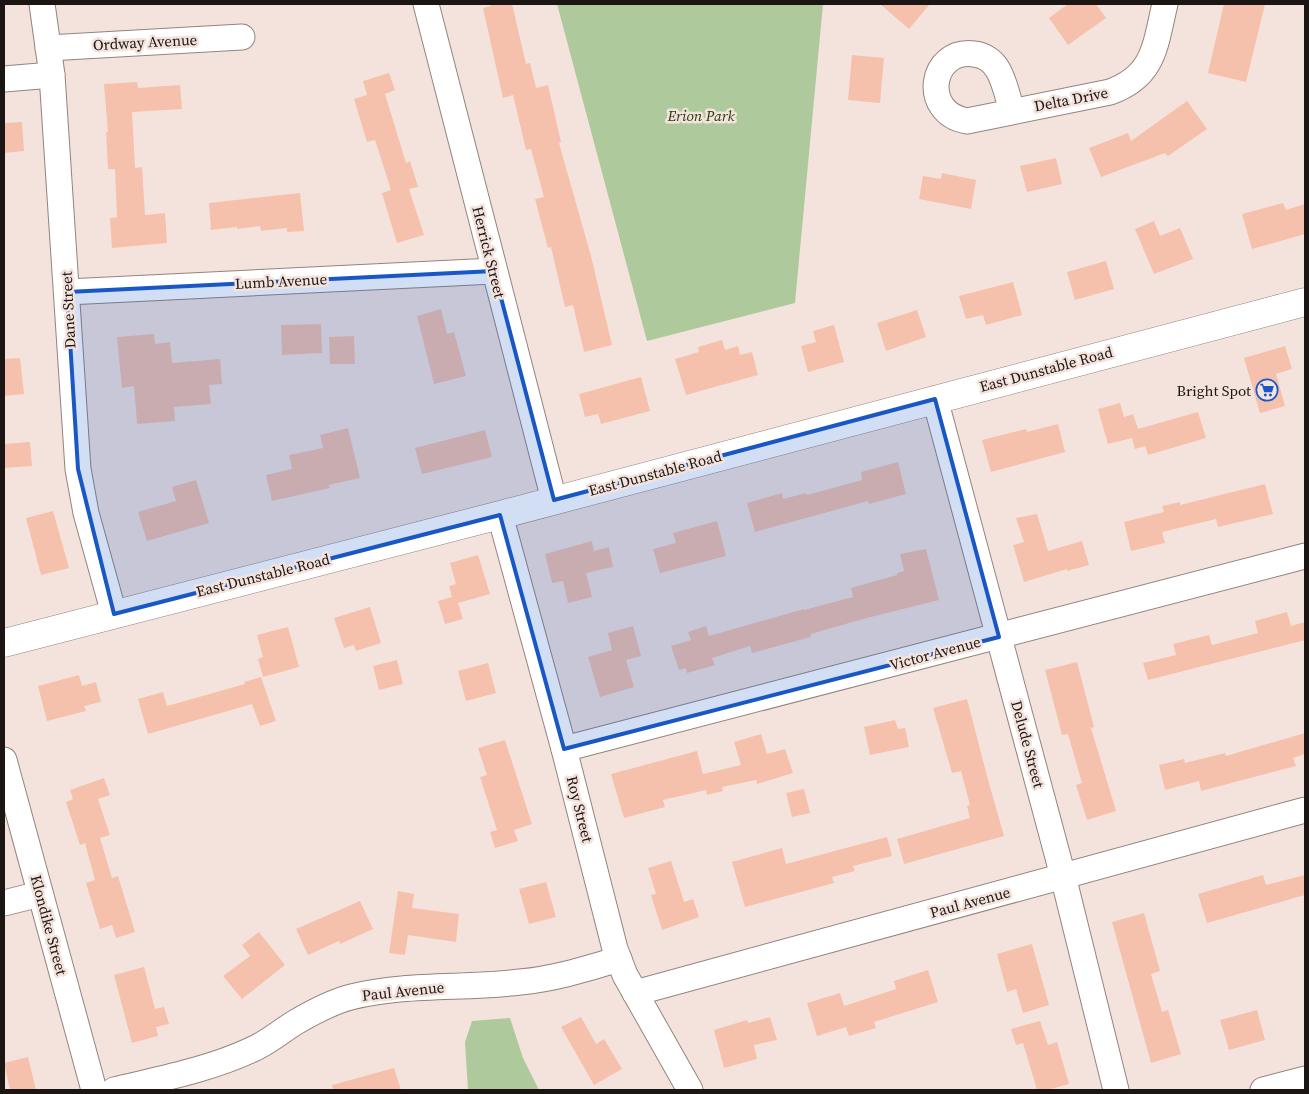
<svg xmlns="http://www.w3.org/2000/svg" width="1309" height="1094" font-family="'Source Serif 4',serif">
	<rect width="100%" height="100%" fill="#f4e3dc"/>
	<g fill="#aeca9d">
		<polygon points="557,4 823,4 795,303 647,341"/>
		<polygon points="510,1018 523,1058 539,1090 468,1090 465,1042 472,1021"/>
	</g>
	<g fill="#f6c1ac">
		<polygon points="490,4 512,4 526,64 530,63 536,88 548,85 561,142 559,143 591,256 612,345 584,352 573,305 565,307 551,247 548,248 535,199 544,197 531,149 526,150 513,95 503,98 483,8 491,6"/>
		<polygon points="880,4 930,4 909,29"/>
		<polygon points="1068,4 1096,4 1106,18 1068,45 1049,18"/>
		<polygon points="1224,4 1265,4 1246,82 1208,73"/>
		<polygon points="852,55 884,58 880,103 848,100"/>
		<polygon points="389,73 395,90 385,94 406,163 410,161 418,187 409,189 424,235 397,243 382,193 391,190 375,140 367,142 354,99 367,95 363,81"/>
		<polygon points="137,82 138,88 180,85 182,109 132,112 135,168 142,167 145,215 165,213 167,243 112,248 110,218 117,217 115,169 108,169 106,132 108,132 104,84"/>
		<polygon points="1187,101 1207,129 1168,156 1165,153 1101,177 1089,148 1128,133 1131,141"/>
		<polygon points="22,122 24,151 4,153 4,123"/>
		<polygon points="1056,158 1062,184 1027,192 1020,166"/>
		<polygon points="942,173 976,180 971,209 919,199 923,176 941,179"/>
		<polygon points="300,193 304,231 287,232 287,228 261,231 260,226 237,229 237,227 211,230 209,203"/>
		<polygon points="1283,203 1286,210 1305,204 1305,234 1252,249 1242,214"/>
		<polygon points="1154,221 1160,236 1180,228 1193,259 1154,274 1135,229"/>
		<polygon points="1106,261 1114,289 1075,300 1067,272"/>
		<polygon points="1013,282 1022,315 986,325 983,315 966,319 959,296"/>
		<polygon points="441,309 447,334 454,332 466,376 434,384 417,316"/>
		<polygon points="917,310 926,337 886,351 877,323"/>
		<polygon points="321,324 322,353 282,355 281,325"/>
		<polygon points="834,325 844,362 808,372 801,346 816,342 813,331"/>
		<polygon points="154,334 155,344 170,342 172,363 220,359 222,384 209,385 211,404 174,407 175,421 137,424 134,386 122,388 117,337"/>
		<polygon points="354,336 355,364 330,364 329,337"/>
		<polygon points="722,340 725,350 738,346 740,355 752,352 758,375 686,395 675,359 699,352 698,347"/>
		<polygon points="1285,346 1292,369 1276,374 1285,406 1260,413 1244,358"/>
		<polygon points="20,358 24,394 4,396 4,359"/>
		<polygon points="641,377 650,411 601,424 598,414 585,417 579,394"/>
		<polygon points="1120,403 1124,417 1133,414 1138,429 1198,412 1206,438 1148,455 1145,446 1135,449 1132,438 1108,444 1098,409"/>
		<polygon points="1058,424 1065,452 991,472 982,440 1026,429 1027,432"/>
		<polygon points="348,428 360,478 329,485 330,488 272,501 266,475 292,469 289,455 323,448 320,435"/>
		<polygon points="485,430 492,457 422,474 415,448"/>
		<polygon points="30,442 32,466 4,468 4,444"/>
		<polygon points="898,462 906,494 869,504 868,501 755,532 747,503 782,493 783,499 806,493 807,495 862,480 861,472"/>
		<polygon points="196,480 209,523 147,541 138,512 176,501 172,487"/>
		<polygon points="1265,484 1273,514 1218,527 1216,519 1162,532 1165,543 1131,551 1124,522 1164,512 1162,506 1180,502 1180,505"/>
		<polygon points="53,511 69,568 41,575 26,518"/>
		<polygon points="1037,514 1048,551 1082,541 1089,565 1067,571 1067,569 1024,582 1013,545 1024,542 1016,518"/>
		<polygon points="717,521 726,556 660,573 653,549 676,543 673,533"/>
		<polygon points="592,541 594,551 609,547 613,567 586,573 592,597 568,603 563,581 552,583 545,554"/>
		<polygon points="926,549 939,600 863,619 811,634 811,637 752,653 750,646 712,658 715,665 687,673 686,668 679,670 671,646 691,640 688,632 706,626 709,636 804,609 804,610 853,597 851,588 897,575 897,573 904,571 900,554"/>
		<polygon points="478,555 490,594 458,603 463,619 445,624 438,601 452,597 449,586 456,584 450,563"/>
		<polygon points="370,607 381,643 356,651 354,645 344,648 334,618"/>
		<polygon points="1287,612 1291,626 1305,622 1305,640 1148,680 1143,663 1176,655 1173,644 1209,635 1212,645 1258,633 1255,621"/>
		<polygon points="633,626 641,656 626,660 634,687 600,697 588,657 612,650 608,633"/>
		<polygon points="288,627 299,667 263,677 258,659 263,657 257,635"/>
		<polygon points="397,660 403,684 379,690 373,666"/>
		<polygon points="1077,662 1094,727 1091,728 1116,811 1087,820 1076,785 1082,783 1068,734 1062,735 1045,670"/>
		<polygon points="488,663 496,693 466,701 458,671"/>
		<polygon points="79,675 82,686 96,682 101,702 84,706 86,711 47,721 38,686"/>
		<polygon points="261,677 276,721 260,726 252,704 148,734 138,699 163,692 167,706 245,684 244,682"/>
		<polygon points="967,699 987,776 1004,836 904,864 897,839 970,818 967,806 970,805 961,771 952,773 933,708"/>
		<polygon points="895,720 898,729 905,728 909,747 870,755 864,727"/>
		<polygon points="1305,733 1305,754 1293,758 1296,766 1201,791 1199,781 1165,790 1159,765 1184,759 1185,763 1225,753 1226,756"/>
		<polygon points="761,734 767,754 785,749 793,773 757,784 756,780 722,787 723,791 707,795 706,790 663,800 665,807 624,818 611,774 697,751 703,774 741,765 734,742"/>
		<polygon points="505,740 532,824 514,830 518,841 495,848 490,832 497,830 480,777 487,775 478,748"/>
		<polygon points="104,778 110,795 98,799 110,835 100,838 112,878 118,876 135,932 116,938 112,925 100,929 86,883 95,880 85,843 80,845 66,802 73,799 70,790"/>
		<polygon points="804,789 810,813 792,817 786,793"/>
		<polygon points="887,837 892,856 853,866 855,871 832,877 834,883 745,907 732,862 782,848 786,864"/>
		<polygon points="671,861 684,902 693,899 699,917 662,930 651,895 656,894 648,868"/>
		<polygon points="1263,875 1266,885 1305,875 1305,895 1207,923 1198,894"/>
		<polygon points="546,882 556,917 529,924 519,889"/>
		<polygon points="398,891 414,894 412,908 459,914 456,942 408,935 405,955 389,953"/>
		<polygon points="360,901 373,929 340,944 339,941 308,955 296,929"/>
		<polygon points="1144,913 1160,971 1151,974 1162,1012 1168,1010 1181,1054 1151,1063 1112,922"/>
		<polygon points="259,932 285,965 242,999 223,976 250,956 242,945"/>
		<polygon points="1032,944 1049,1005 1023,1013 1016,989 1007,992 997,954"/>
		<polygon points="144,967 155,1009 164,1007 169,1024 156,1027 158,1036 132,1043 114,975"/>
		<polygon points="928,970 938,1002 874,1022 876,1028 849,1036 846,1027 817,1036 807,1003 840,993 844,1006 896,989 894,981"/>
		<polygon points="1257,1010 1265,1040 1229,1050 1220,1020"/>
		<polygon points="581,1017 596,1044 604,1039 622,1069 594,1085 561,1027"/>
		<polygon points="770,1017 777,1040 754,1045 757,1059 724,1068 714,1030 747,1020 748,1023"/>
		<polygon points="1040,1021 1048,1045 1057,1042 1069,1084 1047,1090 1037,1090 1023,1043 1016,1045 1011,1029"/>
		<polygon points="28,1057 36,1090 10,1090 4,1063"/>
		<polygon points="394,1068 401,1090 333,1090 332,1085"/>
	</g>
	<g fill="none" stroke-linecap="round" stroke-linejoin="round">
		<g stroke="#93847e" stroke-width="27">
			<g id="street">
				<polyline points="42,4 52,75 78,469 86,513 114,614"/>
				<polyline points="426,4 554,500"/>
				<polyline points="48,48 242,37"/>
				<polyline points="4,79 52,75"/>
				<path d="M1012,111c-4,-13 -7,-29 -14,-41 -5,-9 -14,-15 -24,-16 -44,-6 -54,59 -7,67l143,-29c45,-16 45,-47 55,-88"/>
				<polyline points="67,292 494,271"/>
				<polyline points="935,399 1063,876 1116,1090"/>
				<polyline points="500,515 564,749 615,949 625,975 690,1090"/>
				<polyline points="564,749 1305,556"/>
				<polyline points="4,760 94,1090"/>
				<polyline points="4,903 40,894"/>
				<polyline points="635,993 1305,810"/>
				<path d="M114,1090c45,-11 94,-20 137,-40 17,-7 30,-19 45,-28 17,-10 36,-20 55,-25 55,-14 113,-8 169,-15 34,-3 66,-13 99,-23"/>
				<polyline points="1263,1090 1305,1079"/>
			</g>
		</g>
		<g stroke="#93847e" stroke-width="29">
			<polyline id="secondary" points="4,643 500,515 1305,302"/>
		</g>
		<use href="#street" stroke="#fff" stroke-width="25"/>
		<use href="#secondary" stroke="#fff" stroke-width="28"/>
	</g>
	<path fill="#1958c4" fill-opacity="0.2" stroke="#1958c4" stroke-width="4" stroke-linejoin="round" d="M494,271l60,229 381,-101 64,238 -435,112 -64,-234 -386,99 -36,-145 -11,-177z"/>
	<defs>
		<g id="supermarket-ring" transform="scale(1.125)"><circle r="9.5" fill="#f4e3dc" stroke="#1958c4" stroke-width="1.5"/><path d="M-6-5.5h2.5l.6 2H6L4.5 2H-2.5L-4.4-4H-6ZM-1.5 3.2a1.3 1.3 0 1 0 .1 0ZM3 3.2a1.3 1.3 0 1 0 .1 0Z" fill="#1958c4"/></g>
	</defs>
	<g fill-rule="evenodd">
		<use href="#supermarket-ring" x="1267" y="390"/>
	</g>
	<g text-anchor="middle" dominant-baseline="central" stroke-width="5" stroke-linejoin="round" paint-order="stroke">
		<g font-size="15" fill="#1b1513" stroke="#f4e3dc">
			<text transform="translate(145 42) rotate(-3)">Ordway Avenue</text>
			<text transform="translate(1071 99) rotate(-11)">Delta Drive</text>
			<text transform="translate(489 252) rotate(76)">Herrick Street</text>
			<text transform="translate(281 281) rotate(-3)">Lumb Avenue</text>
			<text transform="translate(68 310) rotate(-93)">Dane Street</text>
			<text transform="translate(1046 369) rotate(-15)">East Dunstable Road</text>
			<text transform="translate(655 473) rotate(-15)">East Dunstable Road</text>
			<text transform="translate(263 575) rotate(-14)">East Dunstable Road</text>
			<text transform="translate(935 653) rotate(-15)">Victor Avenue</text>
			<text transform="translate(1028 744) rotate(75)">Delude Street</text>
			<text transform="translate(580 809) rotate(76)">Roy Street</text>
			<text transform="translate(970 902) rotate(-15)">Paul Avenue</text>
			<text transform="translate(49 925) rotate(75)">Klondike Street</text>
			<text transform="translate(403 991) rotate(-6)">Paul Avenue</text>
		</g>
		<g font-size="15" font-style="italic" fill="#223e09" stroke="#f4e3dc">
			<text x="701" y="115">Erion Park</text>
		</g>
		<g font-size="15" fill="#1b1513" stroke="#f4e3dc" text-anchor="end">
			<text x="1251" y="390">Bright Spot</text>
		</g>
	</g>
	<rect width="1309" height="1094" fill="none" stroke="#1b1513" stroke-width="10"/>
</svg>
